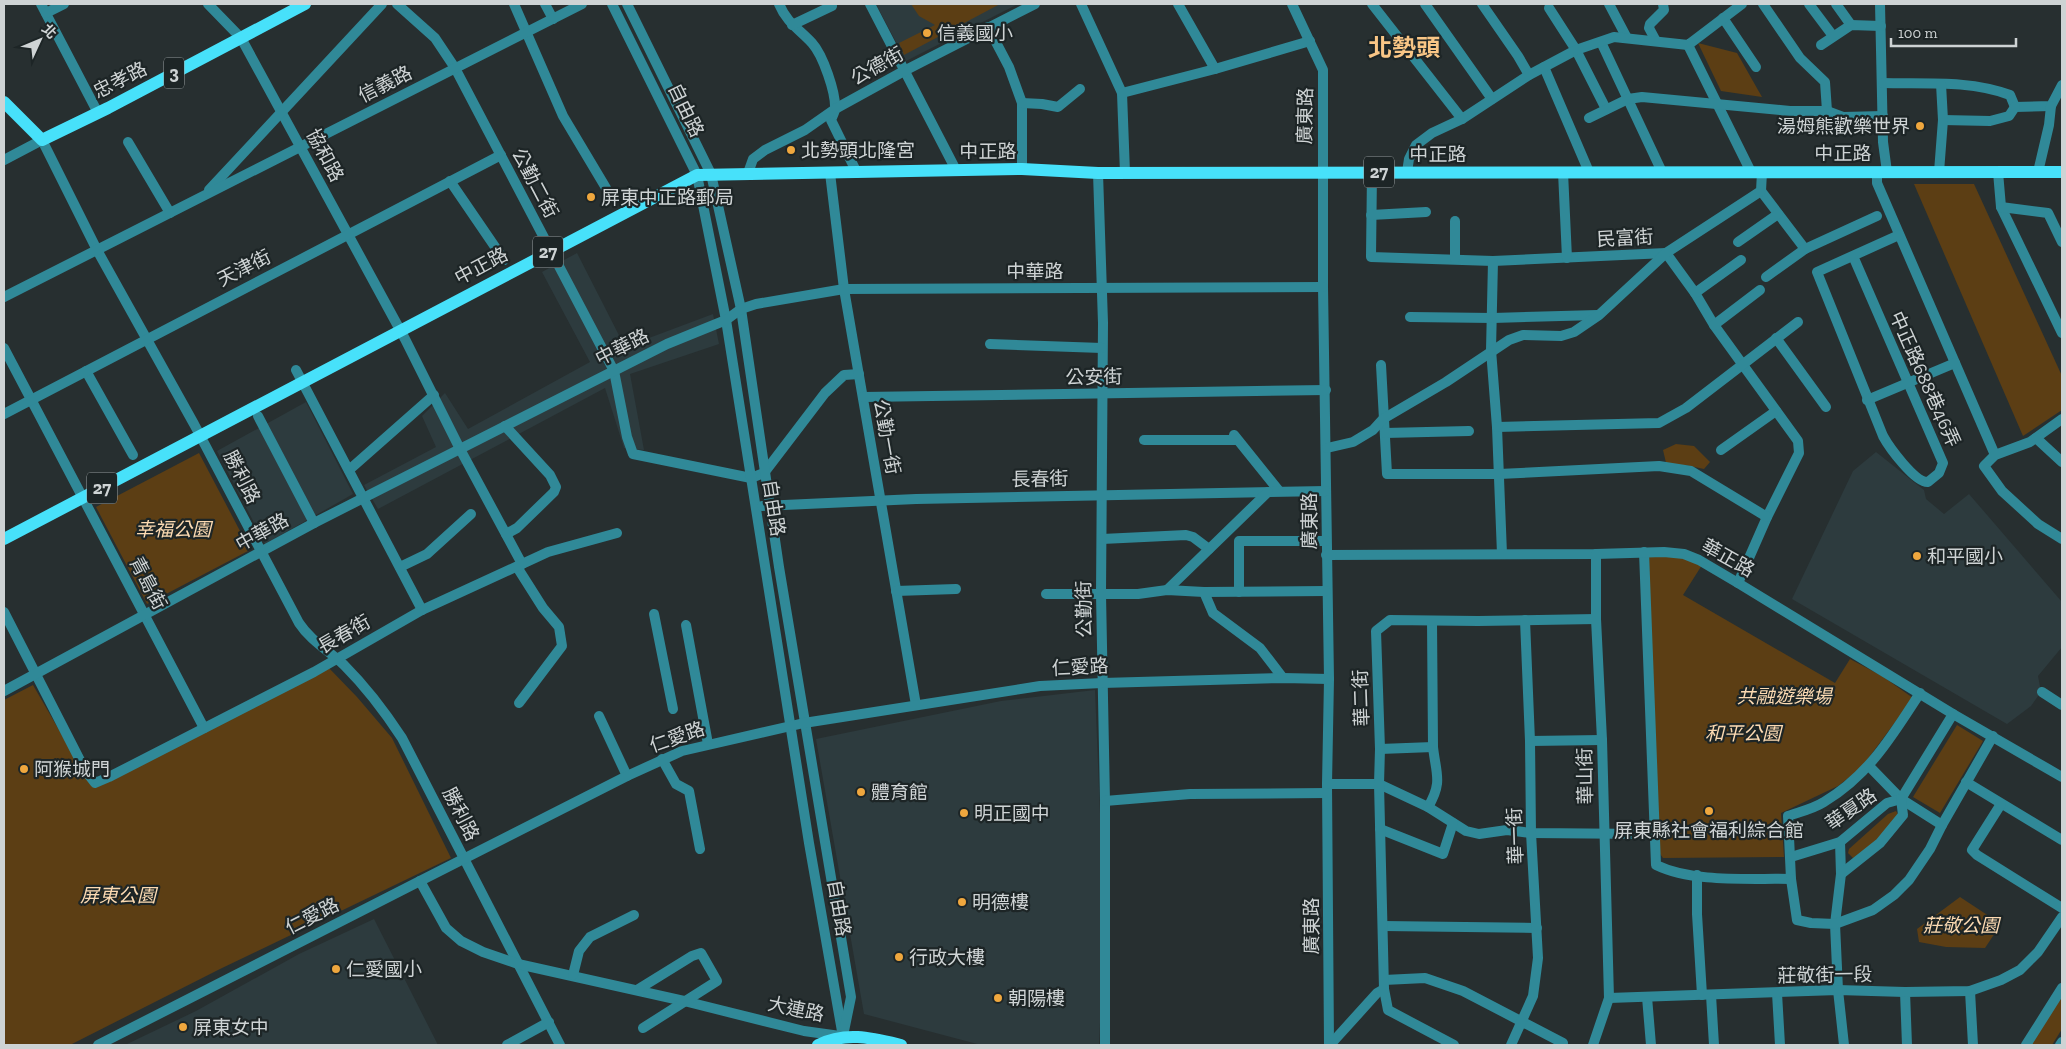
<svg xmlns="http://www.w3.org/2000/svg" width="2066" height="1049" font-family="'Zilla Slab','Noto Sans TC',serif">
	<rect width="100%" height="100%" fill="#272f30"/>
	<g fill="#2d3b3e">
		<polygon points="876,4 1018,4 906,61"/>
		<polygon points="577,253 625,347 713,314 719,344 630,374 644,450 624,448 605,388 378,509 364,485 436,447 422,416 445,393 468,429 590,362 542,272"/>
		<polygon points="306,402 353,494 265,544 217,451"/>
		<polygon points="1876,452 1924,490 1926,499 1944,514 1969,494 2062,602 2062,647 2038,676 2041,692 2031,706 2007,724 1792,599 1853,471"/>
		<polygon points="1095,690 1103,887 1102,978 1099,1045 981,1045 864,1014 816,739 1001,701"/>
		<polygon points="374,919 438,1045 125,1045 196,1011 299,954"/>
	</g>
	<g fill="#5c3e14">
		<polygon points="911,4 1000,4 904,55 899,43 935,25 919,16"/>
		<polygon points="1698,43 1737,53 1762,97 1721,91"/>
		<polygon points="1914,184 1974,184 2062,376 2062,410 2023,436"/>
		<polygon points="1676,444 1694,446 1710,462 1704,469 1685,465 1667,467 1663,450"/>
		<polygon points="199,453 250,550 147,604 96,507"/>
		<polygon points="1648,553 1673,553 1702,565 1683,595 1835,683 1850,659 1882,676 1913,698 1861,768 1838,786 1781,813 1784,857 1663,858 1658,851"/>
		<polygon points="328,667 357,697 392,738 451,858 220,969 70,1045 4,1045 4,700 33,685 85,775 95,785"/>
		<polygon points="1957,725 1983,741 1940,813 1913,797"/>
		<path d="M1896,811l2,3c-11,18 -26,31 -42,44h-3l-5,-5 1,-4 39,-35z"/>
		<polygon points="1960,897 2001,924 1985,948 1946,947 1919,942 1917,929"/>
		<polygon points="2062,994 2062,1029 2052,1045 2030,1045"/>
	</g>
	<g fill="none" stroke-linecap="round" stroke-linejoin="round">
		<g stroke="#308998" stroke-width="10">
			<polyline points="41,4 98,113"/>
			<polyline points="208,4 241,38 405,339 460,449 522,564"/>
			<polyline points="397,4 435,38 455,68 614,371 627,437 633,454 751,478 764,473 825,393 844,375 859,374"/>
			<polyline points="514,4 563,116 606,188"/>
			<polyline points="545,4 553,19"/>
			<polyline points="612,4 697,175 726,320 809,843 843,1037"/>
			<polyline points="627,4 711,174 741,309 779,567 851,997 844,1031"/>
			<path d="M779,4c8,19 20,25 33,39 11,12 24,50 23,66 0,3 -3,8 -4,11l26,53"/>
			<polyline points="870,4 956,170"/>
			<polyline points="1081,4 1122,93 1125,173"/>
			<polyline points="1178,4 1215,69"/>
			<polyline points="1292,4 1323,70 1323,287 1329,679 1327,784 1329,1045"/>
			<polyline points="1372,4 1462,119"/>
			<polyline points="1425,4 1492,99"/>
			<polyline points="1482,4 1518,56 1529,75"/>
			<polyline points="1609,4 1627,38"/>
			<polyline points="1763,4 1800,58 1825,82 1827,111"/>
			<polyline points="1809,4 1833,36"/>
			<polyline points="1836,4 1851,25"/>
			<polyline points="1880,4 1883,142 1887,172"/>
			<polyline points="1549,8 1576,50 1606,109"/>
			<polyline points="46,13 64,4"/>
			<polyline points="1723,18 1756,67"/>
			<polyline points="792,25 832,6"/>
			<polyline points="988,27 1009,67 1022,103 1022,169"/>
			<polyline points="1656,41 1649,28 1650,24 1664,10 1663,4"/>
			<polyline points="1601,42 1662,172"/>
			<polyline points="1688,45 1751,172"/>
			<polyline points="1821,45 1851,25 1881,26"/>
			<polyline points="1544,67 1589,172"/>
			<path d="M1883,83c42,1 87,-3 127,12l5,12"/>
			<polyline points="1122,93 1215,69 1310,41"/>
			<polyline points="1022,103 1042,104 1058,107 1080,89"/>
			<polyline points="2015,107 2051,106 2062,85"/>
			<polyline points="1589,118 1628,99 1642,97 1790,111 1827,111 1843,117 1883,116"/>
			<polyline points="1943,120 1990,121 2009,116 2015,107"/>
			<polyline points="128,142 170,213"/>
			<path d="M4,160l38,-20 55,110 97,174 105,199c11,17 30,28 45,42 22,22 41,47 58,73l158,307"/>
			<polyline points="1372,172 1371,257 1493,261 1666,253"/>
			<polyline points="1407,172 1409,159 1416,145 1432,133 1462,119 1529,75 1576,50 1614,37 1688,45 1742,4"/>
			<polyline points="1563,172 1567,258"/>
			<polyline points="1877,172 1877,183 1995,455"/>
			<polyline points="1939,172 1943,120 1941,84"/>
			<polyline points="1998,172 2001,207 2062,333"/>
			<polyline points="2038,172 2049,125 2051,106"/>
			<polyline points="748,173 753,159 765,150 805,130 835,109 904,71 1035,4"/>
			<polyline points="830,173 844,289 916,705"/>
			<polyline points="1098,173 1103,323 1101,594 1105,801 1105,1045"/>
			<polyline points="450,181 504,260"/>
			<polyline points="209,190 382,4"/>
			<polyline points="1761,191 1805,249"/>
			<polyline points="2001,207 2048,213 2062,242"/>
			<polyline points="1371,215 1426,212"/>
			<polyline points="1738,242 1778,214"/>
			<polyline points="1666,253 1695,293 1714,325 1798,441 1799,453 1767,517 1738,583"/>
			<path d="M1853,256l90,207 -4,10 -11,9c-13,1 -39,-35 -45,-46l-66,-164 82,-37"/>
			<polyline points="1455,259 1455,221"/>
			<polyline points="1493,261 1491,350 1497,427 1502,554"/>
			<polyline points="1766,277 1805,249 1877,216"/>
			<polyline points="1695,293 1741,260"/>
			<polyline points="4,297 582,4"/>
			<polyline points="1410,317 1493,318 1598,315"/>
			<polyline points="1714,325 1760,290"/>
			<polyline points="1776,338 1826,407"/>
			<polyline points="990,344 1102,348"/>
			<polyline points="4,348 204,728"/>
			<polyline points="1381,365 1387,474 1499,474 1659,466 1691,471 1767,517"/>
			<polyline points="296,370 422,610"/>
			<polyline points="86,371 133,455"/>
			<polyline points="863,397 1326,390"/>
			<polyline points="1867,400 1955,363"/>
			<polyline points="4,414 501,155"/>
			<polyline points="258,416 314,523"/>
			<polyline points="2062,419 2030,442 1995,455 1984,466 2002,491 2038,524 2062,539"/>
			<polyline points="505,426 550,475 556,487 554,492 517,528 506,534"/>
			<polyline points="1497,427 1659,423 1686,408 1798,322"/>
			<polyline points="1385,433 1469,431"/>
			<polyline points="1234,435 1279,491"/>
			<polyline points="2036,438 2062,462"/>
			<polyline points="1144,440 1237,440"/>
			<polyline points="1327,448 1353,442 1373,430 1383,419 1446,382 1509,340 1523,335 1561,336 1574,332 1599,315 1666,253 1761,191 1762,172"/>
			<polyline points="1721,450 1776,411"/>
			<polyline points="349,470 434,395"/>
			<polyline points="762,506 916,499 1326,491"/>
			<polyline points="1102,539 1186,535 1193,537 1209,549"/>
			<path d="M1644,552l12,313c37,18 94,13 135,14l-3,-63c11,-4 25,-7 36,-14 45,-27 68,-66 96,-109"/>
			<polyline points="1326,555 1596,554 1664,552 1684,554 1699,560 1738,583 1953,714 2062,777"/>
			<polyline points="400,567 427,554 471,514"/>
			<polyline points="517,567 543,608 559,627 562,646 519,703"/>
			<polyline points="1167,590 1268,492"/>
			<polyline points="896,591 956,589"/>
			<polyline points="1204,592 1213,613 1260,648 1283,678"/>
			<polyline points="1239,592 1239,541 1326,541"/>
			<polyline points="1046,594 1138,594 1167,590 1204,592 1326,591"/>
			<polyline points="4,612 85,770 95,783 109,777 314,672 422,610 548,552 617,533"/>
			<polyline points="654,614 673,709"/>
			<polyline points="686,625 708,744"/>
			<polyline points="4,691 314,523 667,344 726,320 741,309 756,304 844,289 1323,287"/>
			<polyline points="2042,692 2062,705"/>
			<polyline points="599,716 627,776"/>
			<polyline points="1530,741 1602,740"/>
			<polyline points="1380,749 1433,747"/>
			<polyline points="662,759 676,784 689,791 700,849"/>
			<polyline points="1869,766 1901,799 1942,825"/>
			<polyline points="1966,782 2062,840"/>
			<polyline points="1327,784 1379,784 1428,807 1466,831 1479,834 1507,830 1531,833 1645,834 1656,832"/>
			<polyline points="1105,801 1190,794 1327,793"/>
			<polyline points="2001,804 1972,850 1977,855 2062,908"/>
			<path d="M1428,807c15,-25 8,-33 5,-60l-1,-126"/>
			<polyline points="1380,829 1443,854 1453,823"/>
			<polyline points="1840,842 1841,874 1835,924 1838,990 1844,1045"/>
			<polyline points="1791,857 1840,842 1887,803 1901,799 1953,714"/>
			<polyline points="1841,874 1880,843 1903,815 1901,799"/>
			<polyline points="1697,875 1697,914 1702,995"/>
			<polyline points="1791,879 1797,920 1811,923 1835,924 1873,910 1894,895 1909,880 1930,849 1942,825 1993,736"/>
			<polyline points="420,881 446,928 461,941 483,952 518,964 684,1001 804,1031 840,1036"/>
			<polyline points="1383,926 1537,928"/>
			<polyline points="573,975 579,951 590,937 634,915"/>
			<polyline points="1384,980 1425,978 1463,991 1563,1043"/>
			<polyline points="637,990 692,956 701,953 717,981 643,1028"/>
			<polyline points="1970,991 1973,1045"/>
			<polyline points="1905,992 1907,1045"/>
			<polyline points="1777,993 1780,1045"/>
			<polyline points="1711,995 1714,1045"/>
			<polyline points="1647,997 1651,1045"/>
			<polyline points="1609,998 1838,990 1905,992 1970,991 2001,980 2020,970 2038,952 2062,917"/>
			<polyline points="98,1045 420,881 627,776 682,751 804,723 1040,686 1102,683 1283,678 1329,679"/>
			<polyline points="507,1045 549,1022"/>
			<polyline points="1330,1045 1377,993 1384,989"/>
			<polyline points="1454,1045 1388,1010 1384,989 1379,784 1380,749 1376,631 1390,620 1478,621 1596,619"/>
			<polyline points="1511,1045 1533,996 1538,958 1531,833 1530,741 1525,620"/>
			<polyline points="1593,1045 1609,998 1602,740 1596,619 1596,554"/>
			<polyline points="2026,1045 2062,988"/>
			<polyline points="2060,1045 2062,1042"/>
		</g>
		<g stroke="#47e1fa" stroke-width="12">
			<polyline points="4,102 42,140 108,108 305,4"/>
			<polyline points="4,539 697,175 1022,169 1098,173 2062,172"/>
			<path d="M818,1045c28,-14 54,-7 83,0"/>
		</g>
	</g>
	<g fill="#efa73e" stroke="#1d2526" stroke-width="2">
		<circle cx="927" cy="33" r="5"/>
		<circle cx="1920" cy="126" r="5"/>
		<circle cx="791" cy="150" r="5"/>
		<circle cx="591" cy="197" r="5"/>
		<circle cx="1917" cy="556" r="5"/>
		<circle cx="24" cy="769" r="5"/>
		<circle cx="861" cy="792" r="5"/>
		<circle cx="1709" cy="811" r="5"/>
		<circle cx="964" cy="813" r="5"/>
		<circle cx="962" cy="902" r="5"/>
		<circle cx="899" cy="957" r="5"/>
		<circle cx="336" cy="969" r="5"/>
		<circle cx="998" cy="998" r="5"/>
		<circle cx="183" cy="1027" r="5"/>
	</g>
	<g text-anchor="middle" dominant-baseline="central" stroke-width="4.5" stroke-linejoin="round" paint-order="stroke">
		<g fill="#1d2526" stroke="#999fa0" stroke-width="1">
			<rect x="164" y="57.5" width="20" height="31" rx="4"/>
			<rect x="1364" y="156.5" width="30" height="31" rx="4"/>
			<rect x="533" y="236.5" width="30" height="31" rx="4"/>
			<rect x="87" y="472.5" width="30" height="31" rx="4"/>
		</g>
		<g font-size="18" font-weight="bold" fill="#ced3d4">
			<text x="174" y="73">3</text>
			<text x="1379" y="172">27</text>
			<text x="548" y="252">27</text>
			<text x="102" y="488">27</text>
		</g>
		<g font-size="19" fill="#ced3d4" stroke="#1d2526" text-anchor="start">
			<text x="937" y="33">信義國小</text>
			<text x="1910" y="126" text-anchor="end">湯姆熊歡樂世界</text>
			<text x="801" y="150">北勢頭北隆宮</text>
			<text x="601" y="197">屏東中正路郵局</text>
			<text x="1927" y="556">和平國小</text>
			<text x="34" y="769">阿猴城門</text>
			<text x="871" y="792">體育館</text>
			<text x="974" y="813">明正國中</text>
			<text x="1709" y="830" text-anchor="middle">屏東縣社會福利綜合館</text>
			<text x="972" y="902">明德樓</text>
			<text x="909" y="957">行政大樓</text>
			<text x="346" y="969">仁愛國小</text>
			<text x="1008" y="998">朝陽樓</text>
			<text x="193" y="1027">屏東女中</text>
		</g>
		<g font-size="19" fill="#ced3d4" stroke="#1d2526">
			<text transform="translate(877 66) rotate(-29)">公德街</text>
			<text transform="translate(120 80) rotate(-27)">忠孝路</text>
			<text transform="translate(385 84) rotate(-27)">信義路</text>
			<text transform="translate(686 110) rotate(64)">自由路</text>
			<text transform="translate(1305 116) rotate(-89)">廣東路</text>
			<text x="988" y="151">中正路</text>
			<text x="1843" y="153">中正路</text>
			<text x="1438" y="154">中正路</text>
			<text transform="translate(325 155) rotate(62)">協和路</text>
			<text transform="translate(535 183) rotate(62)">公勤二街</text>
			<text transform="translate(1625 238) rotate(-3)">民富街</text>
			<text transform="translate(481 266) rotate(-28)">中正路</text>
			<text transform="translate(244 268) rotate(-27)">天津街</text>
			<text x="1035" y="271">中華路</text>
			<text transform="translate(622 347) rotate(-27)">中華路</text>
			<text transform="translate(1094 377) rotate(-1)">公安街</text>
			<text transform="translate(1925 379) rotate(66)">中正路688巷46弄</text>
			<text transform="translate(887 437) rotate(80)">公勤一街</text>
			<text transform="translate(242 477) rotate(63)">勝利路</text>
			<text transform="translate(1040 479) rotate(-1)">長春街</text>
			<text transform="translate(774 508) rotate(81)">自由路</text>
			<text transform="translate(1309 521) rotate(-90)">廣東路</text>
			<text transform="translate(262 532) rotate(-29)">中華路</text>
			<text transform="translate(1728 558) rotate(29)">華正路</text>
			<text transform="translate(148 583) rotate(62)">青島街</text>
			<text transform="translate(1084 609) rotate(-91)">公勤街</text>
			<text transform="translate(344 634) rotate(-30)">長春街</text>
			<text transform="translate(1080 667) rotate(-3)">仁愛路</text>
			<text transform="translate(1361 698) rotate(-92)">華二街</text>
			<text transform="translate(677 737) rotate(-19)">仁愛路</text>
			<text transform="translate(1585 776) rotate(-91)">華山街</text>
			<text transform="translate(1851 809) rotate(-35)">華夏路</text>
			<text transform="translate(461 814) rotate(63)">勝利路</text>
			<text transform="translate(1515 836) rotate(-92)">華一街</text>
			<text transform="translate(839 908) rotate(80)">自由路</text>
			<text transform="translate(312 916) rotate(-27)">仁愛路</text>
			<text transform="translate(1311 926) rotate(-90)">廣東路</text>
			<text transform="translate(1825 975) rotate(-1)">莊敬街一段</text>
			<text transform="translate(796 1009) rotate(12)">大連路</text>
		</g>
		<g font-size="19" font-style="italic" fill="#fcdab2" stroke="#1d2526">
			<text x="173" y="529">幸福公園</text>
			<text x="1784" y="696">共融遊樂場</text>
			<text x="1743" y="733">和平公園</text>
			<text x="118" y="895">屏東公園</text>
			<text x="1961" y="925">莊敬公園</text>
		</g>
		<g font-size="24" font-weight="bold" fill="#f9c686" stroke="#1d2526">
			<text x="1404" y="47">北勢頭</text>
		</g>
	</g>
	<rect width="2066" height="1049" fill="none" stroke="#ced3d4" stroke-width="10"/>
	<g transform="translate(40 40) rotate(46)" stroke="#1d2526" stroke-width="4" paint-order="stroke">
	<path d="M0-4L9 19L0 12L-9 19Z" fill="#ced3d4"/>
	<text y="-8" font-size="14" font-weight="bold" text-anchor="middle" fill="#ced3d4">北</text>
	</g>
	<path d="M1891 38v8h125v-8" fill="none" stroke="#ced3d4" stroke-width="2.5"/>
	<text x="1898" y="38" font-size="15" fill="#ced3d4" stroke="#1d2526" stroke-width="4" paint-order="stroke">100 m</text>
</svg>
